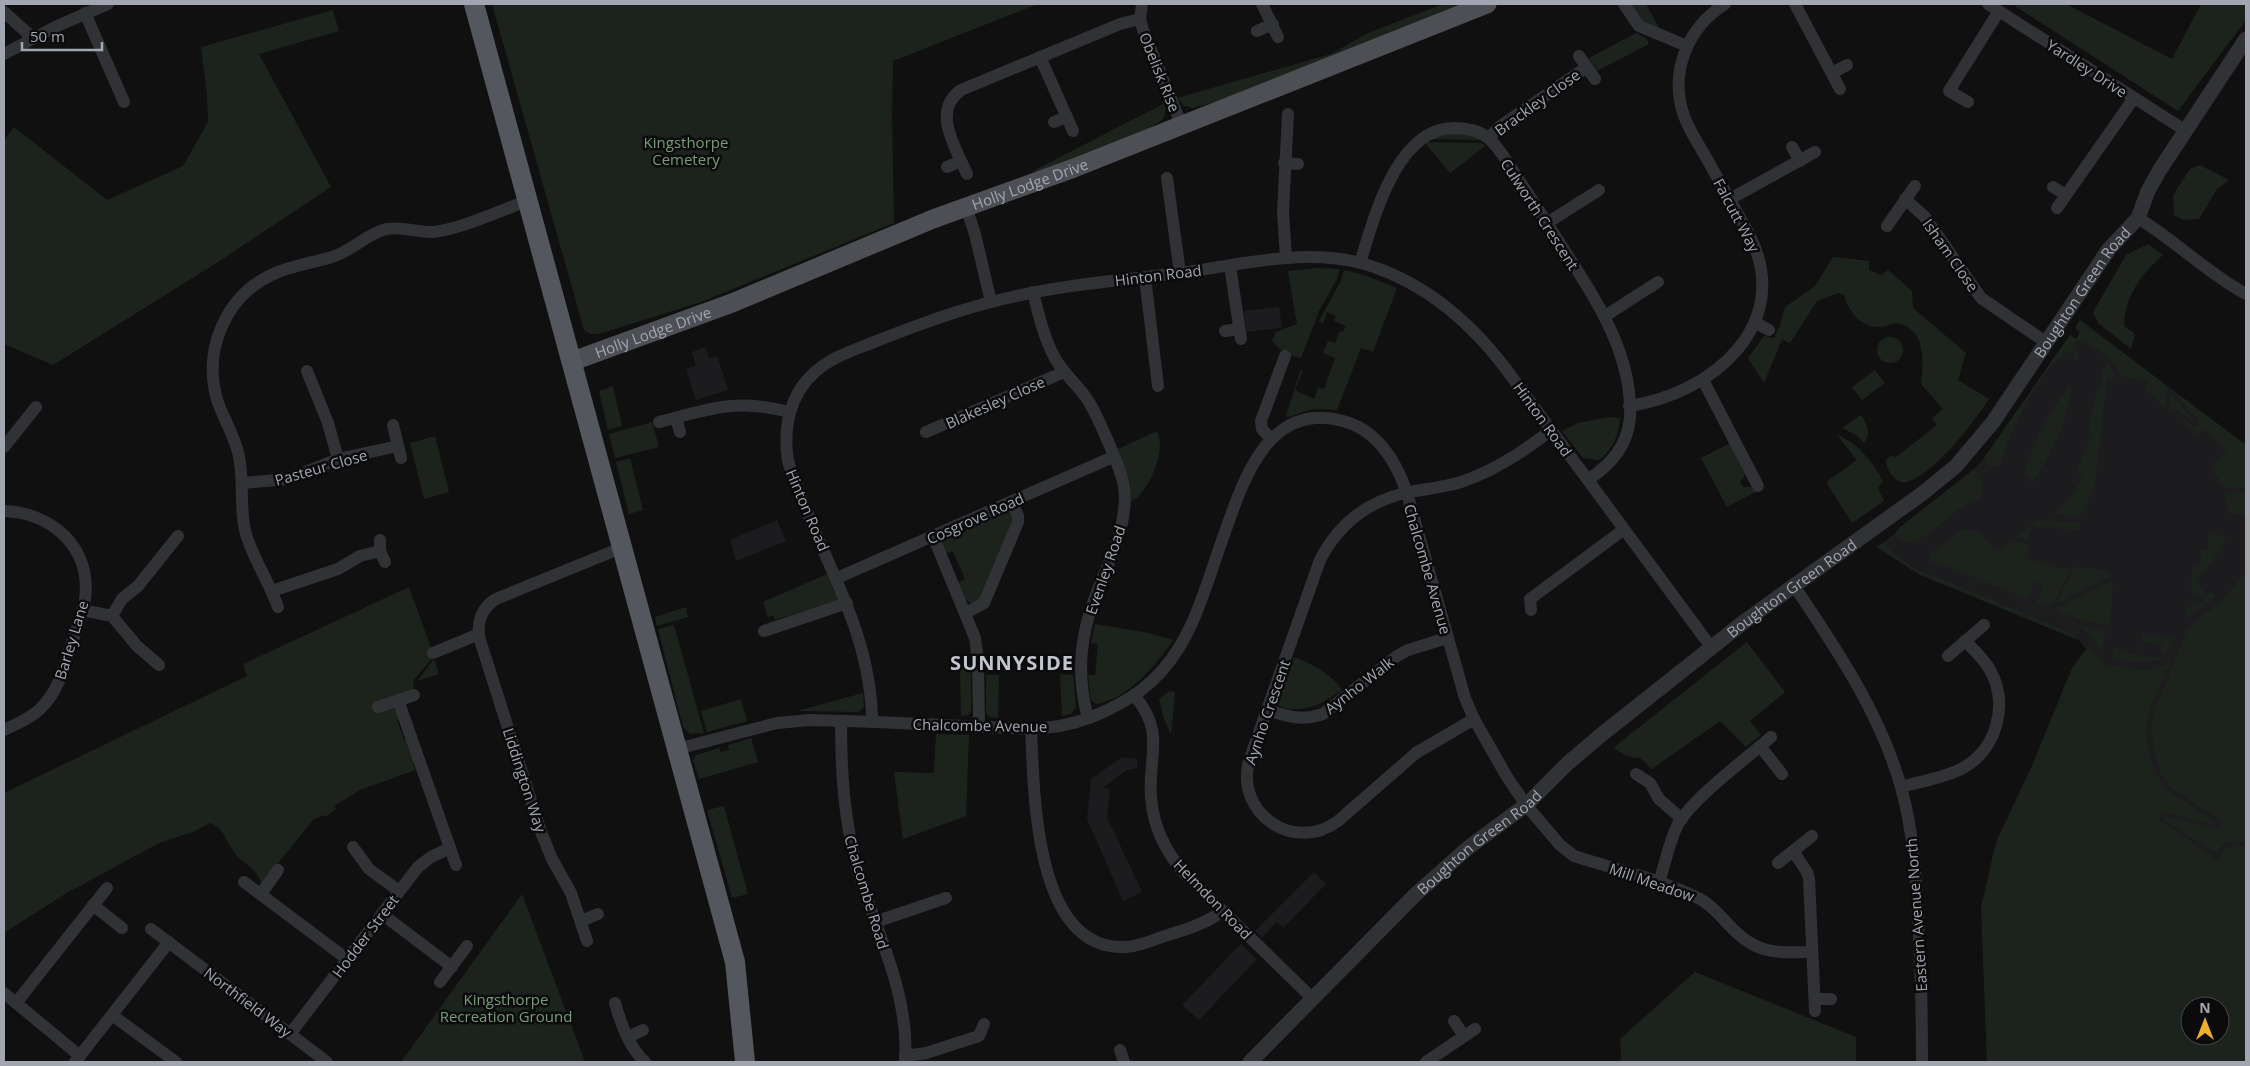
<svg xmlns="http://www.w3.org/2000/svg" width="2250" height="1066" font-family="'Open Sans',sans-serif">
	<rect width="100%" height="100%" fill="#101011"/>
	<g fill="#1c1c1e">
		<polygon points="1279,307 1282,328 1246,332 1244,311"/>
		<polygon points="2080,320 2246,445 2246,964 1981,908 1997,839 2032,766 2072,668 2086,649 2073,633 1915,568 1896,555 1884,542 1965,479 1984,458 2070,335 2076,339 2080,332 2075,328"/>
		<polygon points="705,347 709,358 717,356 728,390 696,400 686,369 696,366 692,352"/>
		<polygon points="777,520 786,541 736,561 730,540"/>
		<polygon points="1122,757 1137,759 1137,768 1127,770 1102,788 1110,789 1107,817 1142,892 1123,901 1087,819 1091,779"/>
		<polygon points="1314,872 1326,884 1283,928 1277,922 1262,938 1255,931"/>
		<polygon points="1241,944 1257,959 1199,1020 1182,1005"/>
	</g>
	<g fill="#1c231d" fill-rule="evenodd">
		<polygon points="492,4 1038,4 893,61 892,115 894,223 701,302 599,334 590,334 584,330"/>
		<polygon points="1443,4 1468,4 1243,94 1193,108 1184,106 1177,98 1331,54 1368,33"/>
		<polygon points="1629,4 1646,4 1661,31 1640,22"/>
		<polygon points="2015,4 2066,4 2172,59 2201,4 2246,4 2246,20 2178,111 2015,6"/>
		<polygon points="333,10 339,31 259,54 331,187 215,264 53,365 4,344 4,140 14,127 107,200 183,166 208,122 207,95 201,47"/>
		<polygon points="1636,33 1646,38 1649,44 1597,71 1589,58"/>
		<path d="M1165,103v12l-3,5c-18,14 -110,55 -129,51z"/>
		<polygon points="1459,132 1484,140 1427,139"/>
		<polygon points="1428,142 1482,143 1485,146 1450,173 1426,144"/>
		<polygon points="2200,165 2229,180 2217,189 2199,219 2184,220 2174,215 2173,195 2190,169"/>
		<path d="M2148,244l15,11c-22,19 -38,41 -39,71l11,8 -4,15 -33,-26 -5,-11 33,-57z"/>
		<path d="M1833,257l36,4v9l12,5 7,-5 24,21 1,17 53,45 -8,27 31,19c-19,28 -52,73 -84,84 -11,-1 -19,-13 -19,-23l6,-5 3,3 42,-33 -5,-7 11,-9 -22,-25c2,-20 6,-53 -21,-60 -8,-2 -14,4 -22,3 -19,-1 -29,-16 -34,-32l-6,-2 -21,8 -27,42 -8,-4 -18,44 -16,-25 16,-22 10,2 6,-13 5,-18 30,-21z"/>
		<polygon points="1317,268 1340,269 1337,279 1319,311 1301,358 1285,354 1272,341 1276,332 1297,324 1288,271"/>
		<polygon points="1344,270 1364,275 1397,288 1373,352 1361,348 1337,410 1313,409 1288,417 1286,416 1301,369 1303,370 1295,390 1314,399 1318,388 1324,389 1335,358 1323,353 1328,341 1335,343 1340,331 1343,332 1346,326 1334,321 1336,316 1327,312 1323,323 1319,321 1341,281"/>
		<path d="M2080,320l87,66 -2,22 -19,-18 1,-10 -25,-3c-10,-21 -24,-29 -45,-37l-4,6 5,6v7h-4l-1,-8c-32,9 -65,85 -73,115l-10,1 -6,-9 86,-123 6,4 4,-7 -5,-4z"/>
		<circle cx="1890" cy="350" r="13"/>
		<polygon points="2108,363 2116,379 2107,378 2095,485 2080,517 2054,514 2072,496 2083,477 2076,472 2092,435 2088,433 2098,386 2101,386 2102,372"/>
		<polygon points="1875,370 1885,383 1862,400 1852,387"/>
		<polygon points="613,386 622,426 608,430 599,391"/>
		<path d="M2069,386l3,1c-6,37 -20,68 -42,98l1,-9 -7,-1c9,-33 25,-61 45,-89z"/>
		<polygon points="2171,389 2246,445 2246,487 2224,488 2211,466 2227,451 2204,429 2199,434 2195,433 2176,414 2194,427 2199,424 2198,420"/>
		<polygon points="2171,394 2195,422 2195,423 2178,410 2169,409"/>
		<path d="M1861,415c6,8 11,20 3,28l-8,-8 -14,-7z"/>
		<path d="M1609,417l11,1c-1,16 -7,32 -21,42l-16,-2 -21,-27 16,-8z"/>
		<polygon points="652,422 659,447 615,458 609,434"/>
		<path d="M1157,431c10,20 -8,61 -26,71l-1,-21 -12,-32z"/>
		<path d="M1836,434c23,10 35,26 47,47l-5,7 6,13 -32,22 -26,-41 31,-22z"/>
		<polygon points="435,436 449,492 424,499 410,443"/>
		<polygon points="1730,443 1745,475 1740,482 1743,487 1751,487 1756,492 1727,507 1701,458"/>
		<polygon points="630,458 643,510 629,514 616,462"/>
		<path d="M1974,469c13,11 11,35 -9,35 -10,8 -42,36 -53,38 -7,1 -13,-3 -17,-8l4,-6z"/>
		<polygon points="2225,492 2246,492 2246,515 2228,513"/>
		<polygon points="1009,510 1014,516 981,598 971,604 965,599 957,583 965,579 953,551 945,554 942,541"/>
		<polygon points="2037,520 2080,523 2079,530 2033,526 2027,539 2016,538"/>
		<polygon points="1964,529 1980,532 1995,552 2011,542 2028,544 2027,559 2055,565 2055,568 2071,570 2051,606 2036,603 2044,585 2035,582 2027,599 1930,560 1930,554"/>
		<polygon points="2210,532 2226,537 2211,564 2195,579 2206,596 2212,592 2215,597 2185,619 2186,609 2196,602 2204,603 2203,595 2194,593 2191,586 2193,565 2200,565 2201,550 2207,550"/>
		<polygon points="1884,542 1896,555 1915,568 2073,633 2078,640 1918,574 1877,547"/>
		<polygon points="1922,563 2081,626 2105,632 2103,653 2089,634 2081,627"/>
		<polygon points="2075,567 2107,570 2107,575 2111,576 2057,603"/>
		<path d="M2246,572v270c-13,-2 -23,0 -30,11l-53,-34 2,-3 48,13 6,-1 2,-4 -3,-6 -48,-31 -9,-13 -8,-28 -1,-22 3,-13 33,-83 35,-28z"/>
		<polygon points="827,574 838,600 775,620 773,615 768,617 763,602"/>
		<polygon points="2109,583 2113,585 2110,625 2083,621 2055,610"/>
		<path d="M409,587l25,69 -21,25 1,9 -20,18 5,9 -2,4 7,18 5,3 6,20 -2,2 2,6 -55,20 -26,16 2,3 -10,8 -2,-2 -11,5 -52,64c-3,-15 -14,-18 -23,-27 -11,-11 -13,-30 -28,-34l-17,9 -34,11 -94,51 -61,39v-140l243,-117 -4,-12z"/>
		<polygon points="686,607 688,617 657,626 655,617"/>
		<path d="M1095,624l54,9 24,7c-16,24 -46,60 -77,64l-5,-4 -3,-25h7l3,-31 -7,-1z"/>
		<polygon points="674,625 704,733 690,734 683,727 658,629"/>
		<polygon points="2142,634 2174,638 2166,654 2160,653 2162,648 2162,644 2141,641"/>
		<path d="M1747,642l38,50 -35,29 11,14 -15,12 -26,-26 -68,48 -12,-11c-10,0 -19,-4 -26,-11z"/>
		<path d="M2090,646l7,11 5,4v6h10l1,-2c18,5 42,8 58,-4 -7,17 -17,35 -22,53 -6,24 1,55 16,74l51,35 -3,2 -48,-13 -5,3v6l53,36v2l4,2c6,-12 14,-18 29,-15v216h-259l-6,-154 14,-62 37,-80 40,-98zM2190,1006h30v30h-30z"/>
		<path d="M2113,647l17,7 33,4c-14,8 -35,4 -50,0z"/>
		<path d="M1294,657c16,6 39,18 48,33 -19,12 -27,19 -49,19 -7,0 -10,0 -15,-5l1,-4z"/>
		<polygon points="434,659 439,674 417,681"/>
		<polygon points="971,662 971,712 968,715 961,716 960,670 963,669 962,664"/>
		<polygon points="1060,674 1073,675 1076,707 1071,714 1062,716"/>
		<polygon points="986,675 999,675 998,718 989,717 986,713"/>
		<polygon points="1169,691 1175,692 1171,735 1164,719 1159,699"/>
		<polygon points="863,693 864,707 859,712 797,711"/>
		<polygon points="741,699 747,721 707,732 701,711"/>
		<polygon points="936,734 969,735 966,816 903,839 894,772 934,773"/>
		<polygon points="751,738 758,762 699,779 693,760 696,755 719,748 721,752 729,750 728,745"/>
		<polygon points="724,806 748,894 732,898 707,810"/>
		<polygon points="522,894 585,1062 401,1062"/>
		<polygon points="1695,972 1856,1037 1856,1062 1621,1062 1620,1039"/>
	</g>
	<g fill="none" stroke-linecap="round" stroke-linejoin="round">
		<g stroke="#313236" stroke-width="12">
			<polyline points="1142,4 1140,19 1143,30 1182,126"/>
			<polyline points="1262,4 1278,37"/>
			<polyline points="1624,4 1639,26 1687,46"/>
			<polyline points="1795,4 1840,89"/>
			<polyline points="1988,4 2186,131"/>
			<polyline points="4,12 33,38"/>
			<polyline points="85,13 124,102"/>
			<polyline points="1257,31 1273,24"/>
			<polyline points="4,54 57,26 108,4"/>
			<polyline points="1579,56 1595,79"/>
			<polyline points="1040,57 1073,131"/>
			<polyline points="1832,73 1847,65"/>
			<polyline points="1968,102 1949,91 1999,11"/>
			<polyline points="1054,122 1067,117"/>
			<polyline points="1489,138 1499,127 1587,67"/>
			<polyline points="1792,147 1800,161"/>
			<polyline points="1284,163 1298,164"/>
			<polyline points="947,167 961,161"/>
			<path d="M967,174c-11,-26 -36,-63 -6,-84l159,-66 20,-5"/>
			<polyline points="1167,178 1180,273"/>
			<polyline points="2053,187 2066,195"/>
			<polyline points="1730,199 1815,152"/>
			<polyline points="1905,199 1925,217 1981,298 2047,343"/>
			<polyline points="966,207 975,234 991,302"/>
			<polyline points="2057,208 2134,98"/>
			<path d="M2138,218c38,23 69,55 108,76"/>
			<polyline points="1547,223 1599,190"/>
			<polyline points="1887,226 1915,186"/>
			<polyline points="1286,258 1283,212 1288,114"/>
			<path d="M1360,263c14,-45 37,-137 96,-135 10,0 24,3 32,10 10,8 18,22 25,33 14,21 28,42 41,63 35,56 79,114 76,183 -2,29 -19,47 -42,63"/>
			<polyline points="1230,266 1241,339"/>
			<polyline points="1145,277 1158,386"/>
			<path d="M1033,292c6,24 11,47 23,68 9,15 22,25 31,39 9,13 35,72 37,87 5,37 -14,73 -27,106 -17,42 -21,82 -9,126"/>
			<polyline points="1605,316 1658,282"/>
			<polyline points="1756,323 1769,330"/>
			<polyline points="1225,331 1239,329"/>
			<polyline points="307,371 328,423 338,459"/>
			<polyline points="1703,380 1758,486"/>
			<path d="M1629,406c83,-12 165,-81 121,-170 -12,-22 -24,-44 -37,-66 -9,-18 -22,-35 -29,-54 -15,-43 3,-88 41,-112"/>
			<polyline points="676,418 680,432"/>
			<path d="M659,422c51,-13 77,-24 130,-10"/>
			<polyline points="393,425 401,458"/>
			<polyline points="926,432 1064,372"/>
			<polyline points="1271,439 1262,429 1261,421 1285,356"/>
			<polyline points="4,447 36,407"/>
			<polyline points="243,483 288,479 338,459 398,446"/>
			<path d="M4,511c49,2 88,37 81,89 -3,17 -10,33 -15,48 -6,22 -13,45 -30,61 -10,10 -24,15 -36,21"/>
			<polyline points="933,536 975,638 978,661 979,726"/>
			<polyline points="380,540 380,551 385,562"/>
			<polyline points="837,578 1113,457"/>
			<path d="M1795,587c42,63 85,126 106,200 12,43 15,87 17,131 3,48 4,96 4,144"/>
			<polyline points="272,591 338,569 360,556 380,551"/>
			<path d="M278,607c-9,-26 -27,-51 -33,-77 -6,-25 0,-51 -7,-78 -5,-20 -17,-37 -22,-56 -12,-48 10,-99 55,-121 19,-9 41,-12 61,-18 20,-6 34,-23 54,-28 16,-3 32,4 48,3 26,-3 68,-22 93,-31"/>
			<polyline points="82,610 112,616 137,646 159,665"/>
			<polyline points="1531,610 1530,599 1623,530"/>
			<polyline points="966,613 984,603 1018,522 1018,516 1012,502"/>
			<polyline points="112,616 122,599 138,586 178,536"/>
			<polyline points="764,631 847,603"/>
			<polyline points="433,653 479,634"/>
			<polyline points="1948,656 1984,625"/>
			<path d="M1134,695c32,38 14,59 17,102 2,29 15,55 33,76l128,125"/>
			<polyline points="398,700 456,865"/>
			<polyline points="378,707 414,695"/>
			<path d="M1268,710c19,7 35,11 55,4l74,-58 11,-6 39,-12"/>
			<path d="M1474,719l-58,34 -78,68c-44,33 -103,-8 -89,-60l71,-201c18,-35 47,-58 85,-67 18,-4 37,-5 56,-11 33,-11 62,-30 89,-51"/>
			<path d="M841,721c0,52 3,100 17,150 19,63 52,124 47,191"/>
			<path d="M872,722c0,-95 -57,-173 -84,-261 -5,-32 1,-66 27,-89 17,-16 43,-23 64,-32 44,-17 87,-33 133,-43 55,-13 112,-17 168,-24 59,-8 122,-25 181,-10 61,17 107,56 145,106l205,278"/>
			<path d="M1031,728c3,61 2,224 95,219 12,-1 23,-5 33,-9 21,-7 46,-13 63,-27"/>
			<polyline points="1760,746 1782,774"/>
			<path d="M677,749l100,-26 33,-3c51,1 102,3 153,6 32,1 66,5 97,0 21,-4 42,-12 61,-23 32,-17 56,-46 71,-80 13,-29 22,-61 33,-91 19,-54 44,-131 118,-111 35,9 53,40 64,72l58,205 9,21 33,58 19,28 34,40 14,11c40,13 83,22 120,40 14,6 23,16 33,27 28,31 45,30 85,29"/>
			<polyline points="1636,774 1650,783 1659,799 1682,819"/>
			<path d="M1901,787c20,-6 44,-9 62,-19 34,-19 46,-64 27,-98 -6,-11 -16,-20 -25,-29"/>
			<polyline points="353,847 369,869 399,891"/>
			<polyline points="1793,851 1807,872 1809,879 1815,1011"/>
			<polyline points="1778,863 1812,836"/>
			<polyline points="244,882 347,959"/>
			<path d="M1659,883c6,-19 10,-41 19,-59 16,-27 68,-65 93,-87"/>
			<polyline points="261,894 278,870"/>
			<polyline points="93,905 122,928"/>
			<polyline points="382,914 452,967"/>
			<polyline points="581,921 598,914"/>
			<polyline points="875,922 946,898"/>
			<polyline points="151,929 327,1062"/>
			<path d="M587,941l-16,-48 -19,-34 -11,-27 -61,-192c-4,-16 1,-32 16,-41l125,-51"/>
			<polyline points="440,982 467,946"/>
			<polyline points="4,993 80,1056"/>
			<polyline points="1815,999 1831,999"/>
			<polyline points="16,1003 107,888"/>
			<path d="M615,1003c6,21 14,44 30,59"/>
			<polyline points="112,1015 176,1062"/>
			<polyline points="1454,1021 1464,1036"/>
			<polyline points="290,1034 418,867 431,857 450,848"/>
			<polyline points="628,1037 643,1030"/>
			<polyline points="1120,1050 1124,1062"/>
			<polyline points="905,1056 926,1053 979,1036 984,1024"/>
			<polyline points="75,1062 169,942"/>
			<polyline points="1426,1062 1475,1029"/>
		</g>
		<path stroke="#313236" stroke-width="15" id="s1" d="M1250,1062l166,-168 53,-47 57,-42 41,-41 34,-29 144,-114 178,-128 33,-27 37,-44 116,-173 29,-31 10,-27 11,-20 87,-132"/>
		<path stroke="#4d4f55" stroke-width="19" id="s2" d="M573,361l159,-58 201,-84 141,-51 413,-164"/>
		<polyline stroke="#55575e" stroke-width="20" points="474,4 735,962 745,1062"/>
	</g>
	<g text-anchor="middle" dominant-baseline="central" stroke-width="5" stroke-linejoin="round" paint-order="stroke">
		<g font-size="15" fill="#a1a6b1" stroke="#0b0b0c">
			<text transform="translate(2087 68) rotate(33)">Yardley Drive</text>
			<text transform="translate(1160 72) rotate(68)">Obelisk Rise</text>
			<text transform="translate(1537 102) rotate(-36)">Brackley Close</text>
			<text stroke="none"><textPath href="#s2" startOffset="490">Holly Lodge Drive</textPath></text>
			<text transform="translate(1540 214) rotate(57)">Culworth Crescent</text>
			<text transform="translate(1737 215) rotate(62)">Falcutt Way</text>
			<text transform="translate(1951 255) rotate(55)">Isham Close</text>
			<text transform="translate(1158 275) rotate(-7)">Hinton Road</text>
			<text stroke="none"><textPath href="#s1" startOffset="1141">Boughton Green Road</textPath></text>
			<text stroke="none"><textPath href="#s2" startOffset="85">Holly Lodge Drive</textPath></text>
			<text transform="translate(995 402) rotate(-24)">Blakesley Close</text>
			<text transform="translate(1543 419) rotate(54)">Hinton Road</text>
			<text transform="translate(321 467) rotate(-16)">Pasteur Close</text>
			<text transform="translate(808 510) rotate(67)">Hinton Road</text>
			<text transform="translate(975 518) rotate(-24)">Cosgrove Road</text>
			<text transform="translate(1428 569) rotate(74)">Chalcombe Avenue</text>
			<text transform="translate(1105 570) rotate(-71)">Evenley Road</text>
			<text stroke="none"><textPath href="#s1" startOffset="721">Boughton Green Road</textPath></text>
			<text transform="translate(71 640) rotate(-73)">Barley Lane</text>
			<text transform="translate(1359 685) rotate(-38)">Aynho Walk</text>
			<text transform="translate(1267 712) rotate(-71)">Aynho Crescent</text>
			<text transform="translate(980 725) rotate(1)">Chalcombe Avenue</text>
			<text transform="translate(525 780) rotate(72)">Liddington Way</text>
			<text stroke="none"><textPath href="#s1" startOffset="318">Boughton Green Road</textPath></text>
			<text transform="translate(1652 882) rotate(19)">Mill Meadow</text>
			<text transform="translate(867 892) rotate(73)">Chalcombe Road</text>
			<text transform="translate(1213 899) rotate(46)">Helmdon Road</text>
			<text transform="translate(1916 915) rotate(-94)">Eastern Avenue North</text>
			<text transform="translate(365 936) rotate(-53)">Hodder Street</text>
			<text transform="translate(248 1002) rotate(37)">Northfield Way</text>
		</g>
		<g font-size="15" fill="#789c7b" stroke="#0b0b0c">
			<text x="686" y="142">Kingsthorpe<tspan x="686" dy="17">Cemetery</tspan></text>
			<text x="506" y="999">Kingsthorpe<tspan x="506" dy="17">Recreation Ground</tspan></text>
		</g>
		<g font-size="20" font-weight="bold" letter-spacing="1" fill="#c2c5ce" stroke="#0b0b0c">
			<text x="1012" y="662">SUNNYSIDE</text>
		</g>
	</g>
	<rect width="2250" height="1066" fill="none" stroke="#a1a6b1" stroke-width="10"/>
	<g transform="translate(2205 1021)"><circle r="24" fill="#0b0b0c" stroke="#47494e"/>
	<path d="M0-4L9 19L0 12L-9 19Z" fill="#ebae2d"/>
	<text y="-8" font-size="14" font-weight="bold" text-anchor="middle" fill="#a1a6b1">N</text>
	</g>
	<path d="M22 42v8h80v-8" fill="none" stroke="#a1a6b1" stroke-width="2.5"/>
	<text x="30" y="42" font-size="15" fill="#a1a6b1" stroke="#0b0b0c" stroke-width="4" paint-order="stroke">50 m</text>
</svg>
